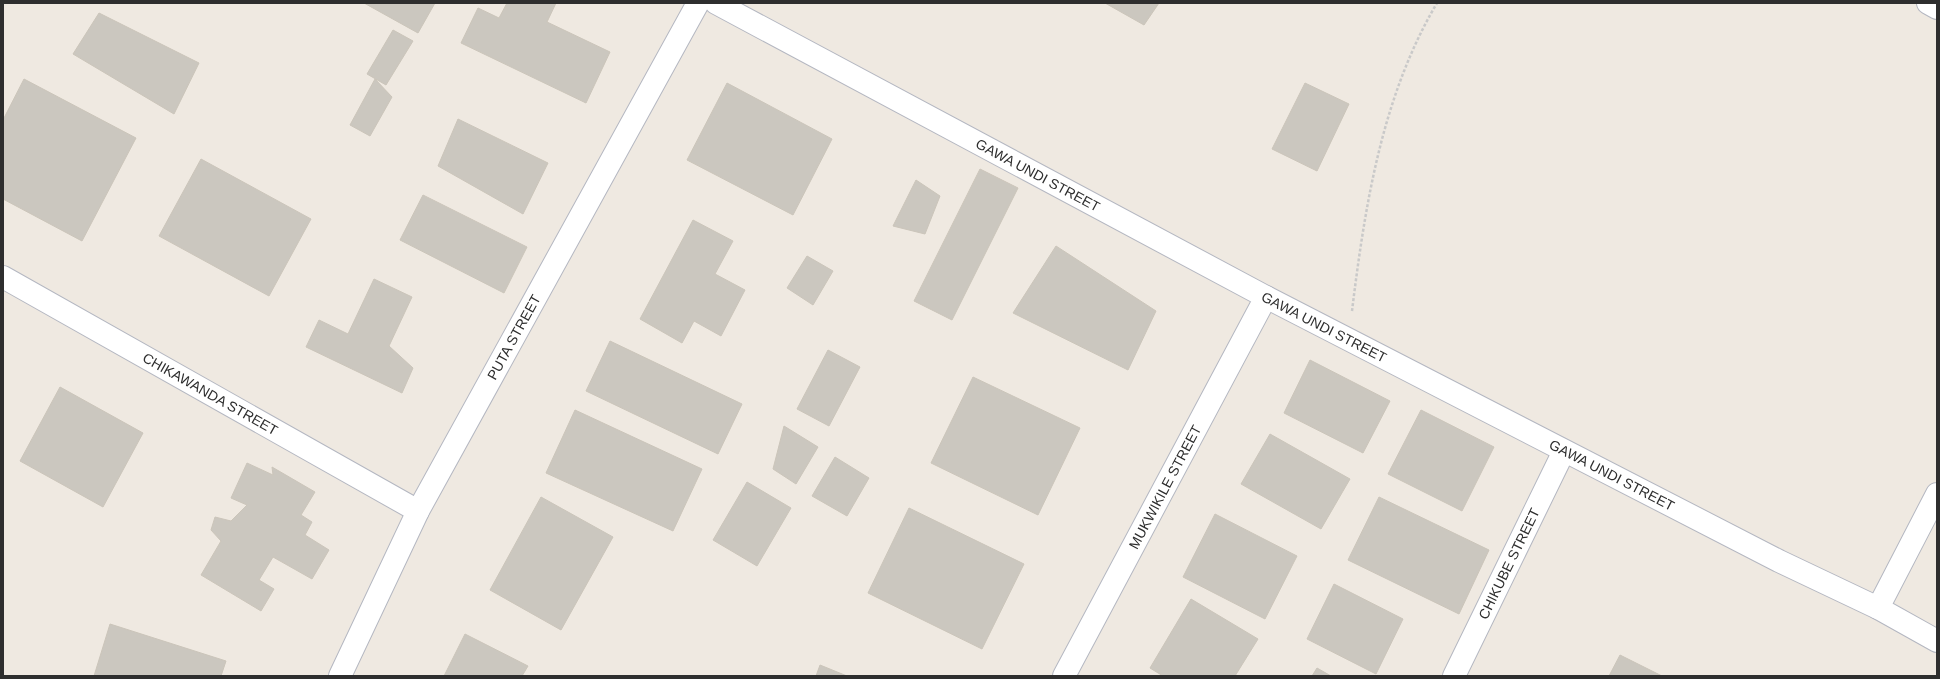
<svg xmlns="http://www.w3.org/2000/svg" width="1940" height="679" font-family="Arial,sans-serif">
	<rect width="100%" height="100%" fill="#efe9e1"/>
	<g fill="#cbc7bf" stroke="#cbc5ba">
		<polygon points="364,3 435,3 418,33"/>
		<polygon points="507,3 556,3 547,22 610,52 586,103 461,43 478,8 499,18"/>
		<polygon points="1105,3 1159,3 1144,25"/>
		<polygon points="99,13 199,63 174,114 73,54"/>
		<polygon points="393,30 413,41 386,85 367,74"/>
		<polygon points="24,79 136,138 82,241 3,199 3,120"/>
		<polygon points="375,79 392,97 370,136 350,125"/>
		<polygon points="727,83 832,139 793,215 687,160"/>
		<polygon points="1305,83 1349,104 1317,171 1272,149"/>
		<polygon points="458,119 548,163 523,214 438,166"/>
		<polygon points="201,159 311,219 269,296 159,236"/>
		<polygon points="980,169 1018,188 952,320 914,301"/>
		<polygon points="916,180 940,196 925,234 893,226"/>
		<polygon points="423,195 527,247 504,293 400,240"/>
		<polygon points="693,220 733,241 715,274 745,290 721,336 694,321 682,343 640,319"/>
		<polygon points="1056,246 1156,311 1128,370 1013,313"/>
		<polygon points="807,256 833,271 813,305 787,288"/>
		<polygon points="374,279 412,297 389,346 413,368 402,393 306,347 319,320 348,334"/>
		<polygon points="610,341 742,404 718,454 586,391"/>
		<polygon points="828,350 860,367 829,426 797,409"/>
		<polygon points="1310,360 1390,401 1363,453 1284,413"/>
		<polygon points="973,377 1080,428 1038,515 931,463"/>
		<polygon points="60,387 143,433 103,507 20,461"/>
		<polygon points="575,410 702,469 673,531 546,473"/>
		<polygon points="1421,410 1494,447 1462,511 1388,474"/>
		<polygon points="784,426 818,447 796,484 773,469"/>
		<polygon points="1270,434 1350,479 1321,529 1241,484"/>
		<polygon points="835,457 869,478 847,516 812,496"/>
		<polygon points="247,463 273,475 272,467 315,492 301,515 312,522 305,535 329,550 312,579 273,557 259,580 274,589 261,611 201,575 221,541 211,530 215,517 231,521 247,505 231,498"/>
		<polygon points="747,482 791,508 757,566 713,540"/>
		<polygon points="541,497 613,537 561,630 490,590"/>
		<polygon points="1379,497 1489,550 1459,614 1348,560"/>
		<polygon points="909,508 1024,564 982,649 868,593"/>
		<polygon points="1215,514 1297,556 1265,619 1183,577"/>
		<polygon points="1334,584 1403,619 1376,674 1307,639"/>
		<polygon points="1191,599 1258,639 1235,676 1163,676 1150,668"/>
		<polygon points="110,624 226,661 221,676 94,676"/>
		<polygon points="465,634 528,666 522,676 444,676"/>
		<polygon points="1620,655 1662,676 1609,676"/>
		<polygon points="820,665 847,676 816,676"/>
		<polygon points="1317,668 1331,676 1312,676"/>
	</g>
	<g fill="none" stroke-linecap="round" stroke-linejoin="round">
		<g stroke="#b4b7c1" stroke-width="24">
			<g id="minor">
				<polyline points="1928,3 1937,8"/>
				<path id="s1" d="M3,277l415,234"/>
				<path id="s2" d="M1266,297l513,264 99,47 59,33"/>
				<polyline points="1878,608 1937,494"/>
				<path id="s3" d="M340,676l78,-165 280,-508"/>
				<path id="s4" d="M1454,676l110,-225"/>
			</g>
		</g>
		<g stroke="#b4b7c1" stroke-width="24">
			<g id="tertiary">
				<path id="s5" d="M716,3l550,294 -202,379"/>
			</g>
		</g>
		<path stroke="#c9c9c9" stroke-width="2.5" stroke-dasharray="3 2" stroke-linecap="butt" d="M1352,311c13,-106 30,-215 85,-308"/>
		<use href="#minor" stroke="#fff" stroke-width="22"/>
		<use href="#tertiary" stroke="#fff" stroke-width="22"/>
	</g>
	<g text-anchor="middle" dominant-baseline="central" stroke-width="4" stroke-linejoin="round" paint-order="stroke">
		<g font-size="14" fill="#2e2e2e" stroke="#fff">
			<text stroke="none"><textPath href="#s5" startOffset="365">GAWA UNDI STREET</textPath></text>
			<text transform="translate(1324 327) rotate(27)">GAWA UNDI STREET</text>
			<text stroke="none"><textPath href="#s3" startOffset="381">PUTA STREET</textPath></text>
			<text stroke="none"><textPath href="#s1" startOffset="238">CHIKAWANDA STREET</textPath></text>
			<text stroke="none"><textPath href="#s2" startOffset="389">GAWA UNDI STREET</textPath></text>
			<text transform="translate(1165 487) rotate(-62)">MUKWIKILE STREET</text>
			<text stroke="none"><textPath href="#s4" startOffset="125">CHIKUBE STREET</textPath></text>
		</g>
	</g>
	<rect width="1940" height="679" fill="none" stroke="#2e2e2e" stroke-width="8"/>
</svg>
